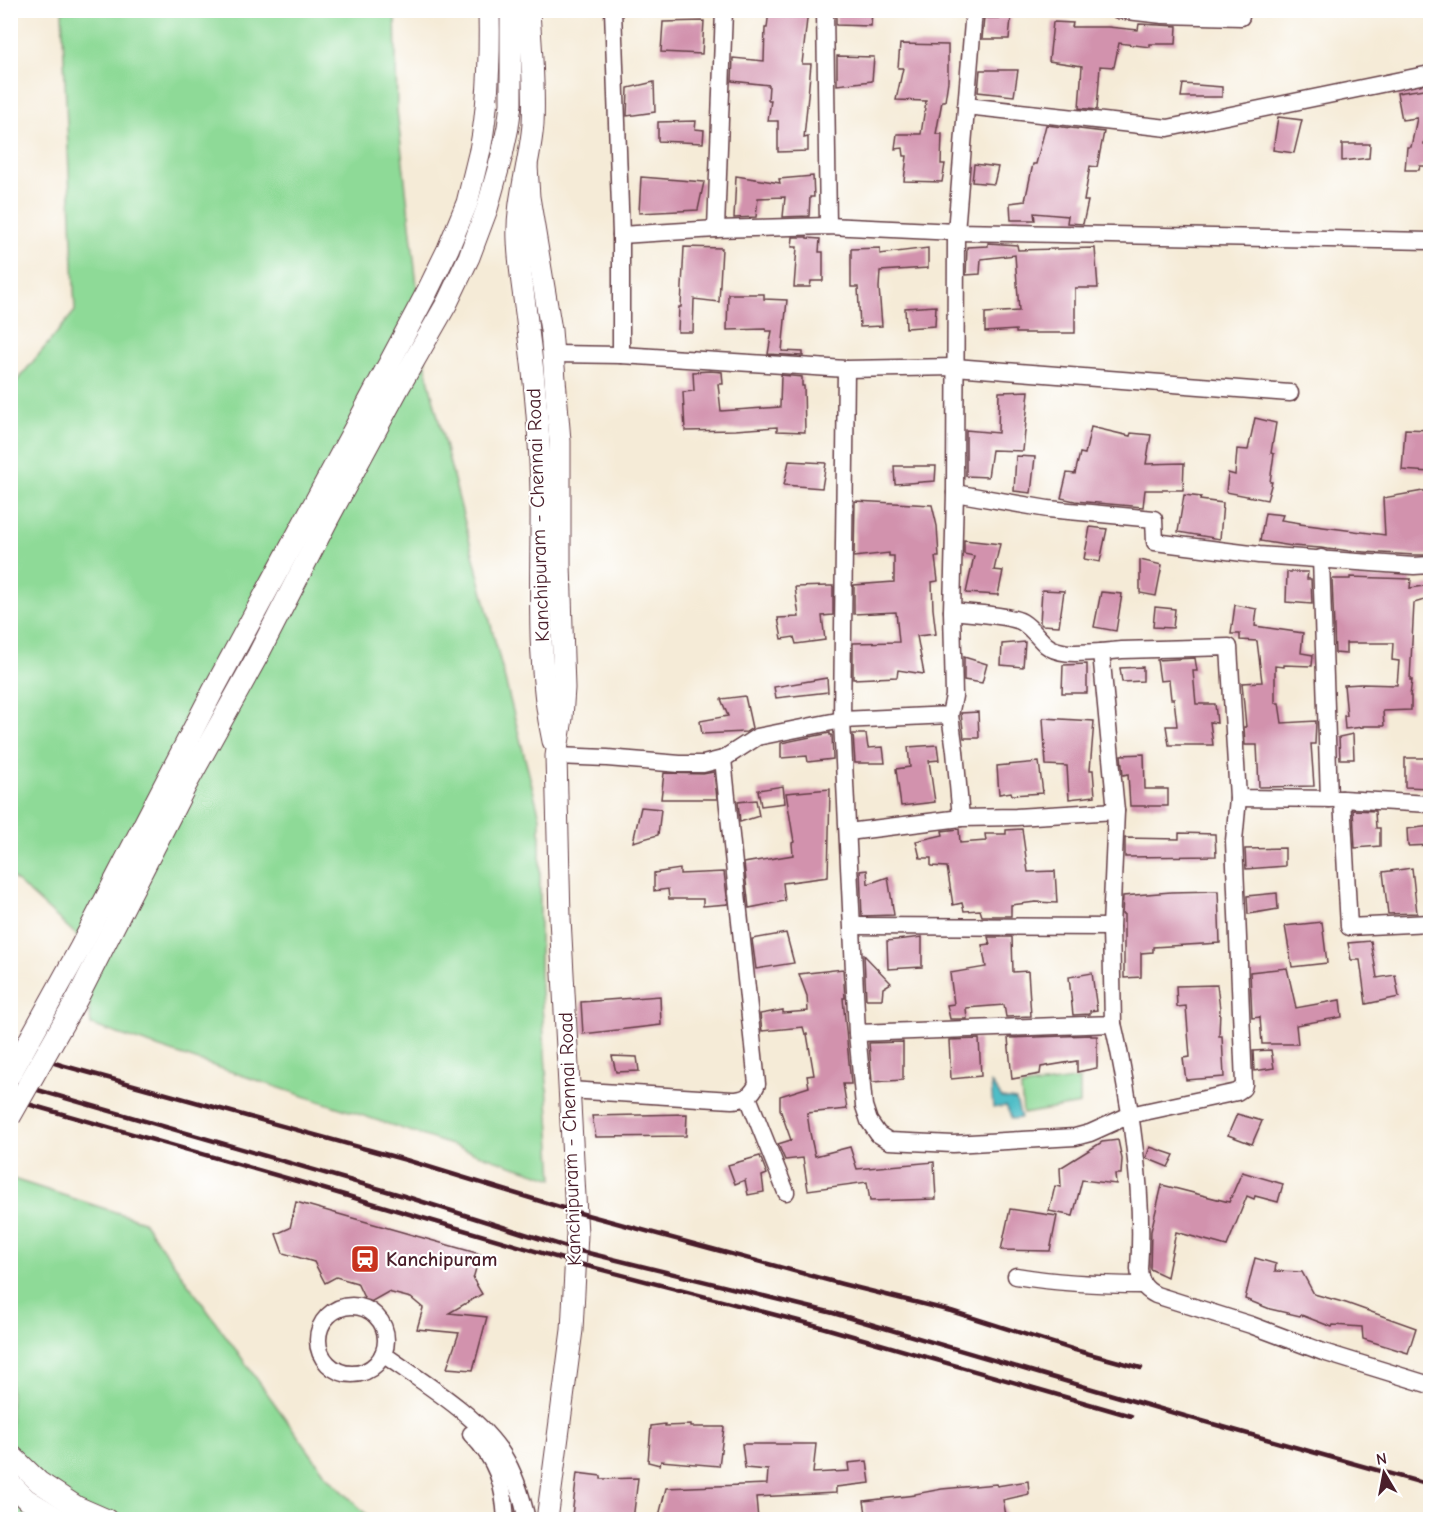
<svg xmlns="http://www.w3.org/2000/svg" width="1441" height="1530" font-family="'Comic Neue',sans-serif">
	<rect width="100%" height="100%" fill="#fff"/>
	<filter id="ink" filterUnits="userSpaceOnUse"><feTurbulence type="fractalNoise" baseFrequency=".0167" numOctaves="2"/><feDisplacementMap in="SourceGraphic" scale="12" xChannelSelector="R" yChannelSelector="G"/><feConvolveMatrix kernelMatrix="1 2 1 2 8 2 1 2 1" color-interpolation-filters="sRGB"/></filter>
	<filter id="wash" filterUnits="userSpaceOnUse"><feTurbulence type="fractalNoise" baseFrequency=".008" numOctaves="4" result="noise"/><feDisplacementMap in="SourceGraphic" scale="24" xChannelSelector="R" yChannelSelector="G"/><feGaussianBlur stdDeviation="1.35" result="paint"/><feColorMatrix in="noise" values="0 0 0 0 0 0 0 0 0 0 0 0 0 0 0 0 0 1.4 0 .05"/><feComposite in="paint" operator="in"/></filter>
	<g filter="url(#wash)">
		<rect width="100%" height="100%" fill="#f5ebd7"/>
		<g fill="#8eda97" stroke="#6c7c61" stroke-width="1.5">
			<polygon points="62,11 395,11 397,110 427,374 540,817 540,974 553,1179 91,1025 82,940 11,876 11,388 75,311"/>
			<polygon points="1080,1079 1080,1104 1023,1114 1021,1087"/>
			<polygon points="10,1178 143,1221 326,1475 371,1519 11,1519"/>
		</g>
		<polygon fill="#50bec7" stroke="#4d6e79" stroke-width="1.5" points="991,1083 1002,1098 1016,1100 1021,1118 1012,1119 1006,1106 993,1108"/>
		<g id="blocks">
			<g fill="#d292ad">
				<polygon points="769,10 808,10 802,64 811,64 804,138 808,137 808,151 778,152 778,121 768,121 771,100 768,100 769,85 732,81 733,58 764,61 765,28 767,28"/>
				<polygon points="836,10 872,10 871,26 836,25"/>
				<polygon points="984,18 1011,18 1009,39 982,39"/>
				<polygon points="704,21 702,54 661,52 663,22"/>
				<polygon points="1053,22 1073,23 1072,27 1108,27 1138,30 1139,24 1177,26 1176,44 1150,44 1150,47 1119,43 1114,67 1100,66 1097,110 1079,108 1082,66 1049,61"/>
				<polygon points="900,44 948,45 948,81 945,101 942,101 936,134 942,134 941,164 945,164 942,182 904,181 907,156 904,156 903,148 895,149 897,134 921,134 926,101 896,100 903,68 898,68"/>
				<polygon points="837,56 874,57 872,81 837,85"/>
				<polygon points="980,70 1018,70 1014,96 978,92"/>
				<polygon points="654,82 655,112 627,116 628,88"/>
				<polygon points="1183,84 1222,87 1222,97 1181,97"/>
				<polygon points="1431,88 1431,114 1429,114 1424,144 1431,144 1431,166 1420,166 1419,170 1405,170 1407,147 1411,147 1417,118 1402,120 1397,93"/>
				<polygon points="1278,117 1302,120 1294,153 1273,150"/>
				<polygon points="696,121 695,129 704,130 703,143 658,141 658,122"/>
				<polygon points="1046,125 1104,132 1097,167 1090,166 1084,201 1088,201 1083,224 1067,223 1068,216 1034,213 1035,220 1011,220 1010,203 1025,201 1033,164 1036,164"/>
				<polygon points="1342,144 1370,144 1369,158 1342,161"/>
				<polygon points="974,164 998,167 994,184 972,182"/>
				<polygon points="736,176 780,183 779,179 813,176 814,197 810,197 809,216 783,217 785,197 758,198 756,217 734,218"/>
				<polygon points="641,177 704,182 698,210 639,213"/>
				<polygon points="793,237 807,237 807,238 820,239 819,252 823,252 823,281 811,281 810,287 794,287 797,247 792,247"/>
				<polygon points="988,243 1017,245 1018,250 1095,248 1098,288 1075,288 1075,333 1016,333 1016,330 985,332 985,313 1019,311 1015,255 981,259 980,274 966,275 967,247 988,246"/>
				<polygon points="684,247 722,248 719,302 694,299 693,332 678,332 679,307 681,307"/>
				<polygon points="880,248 880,254 928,248 928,268 880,271 879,288 882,326 860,327 858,287 851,287 851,249"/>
				<polygon points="728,294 764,294 764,299 787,300 782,351 803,352 803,356 768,354 772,331 766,331 766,329 727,330"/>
				<polygon points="936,306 935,326 906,328 905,308"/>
				<polygon points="710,371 722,372 723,384 718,384 721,411 780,407 781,375 802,377 802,386 804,386 805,432 777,431 777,427 735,430 685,431 683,392 694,391 693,372"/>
				<polygon points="1029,391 1023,451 992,450 988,477 966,476 966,430 998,433 999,392"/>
				<polygon points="1255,418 1276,423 1271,453 1274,454 1270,482 1272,482 1267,500 1226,492 1228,473 1235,475 1237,449 1248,450"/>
				<polygon points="1091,427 1130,436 1131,433 1151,435 1146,464 1184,463 1183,490 1145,490 1143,507 1075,501 1061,498 1067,473 1075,474 1080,453 1085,454"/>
				<polygon points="1405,429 1431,430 1430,472 1402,470"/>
				<polygon points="1016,456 1035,457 1031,493 1014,491"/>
				<polygon points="789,461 826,463 822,488 784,485"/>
				<polygon points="894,466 936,466 935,481 895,484"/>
				<polygon points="1429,490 1429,492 1431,492 1431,555 1414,555 1349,551 1336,549 1336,550 1327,549 1321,548 1292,546 1260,541 1265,513 1283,515 1281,520 1300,523 1300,524 1385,535 1383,498"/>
				<polygon points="1184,495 1201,497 1200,500 1223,503 1220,539 1178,532"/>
				<polygon points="855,501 932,505 937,526 939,557 935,557 938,581 932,582 933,609 936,634 917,636 924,674 898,670 897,677 853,679 853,643 899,642 896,612 854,614 854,585 894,582 894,556 889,556 889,553 854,557"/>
				<polygon points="1090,527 1107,529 1100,562 1084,559"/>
				<polygon points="964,540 1000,544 994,570 1003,571 998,595 966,593 974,556 964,554"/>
				<polygon points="1140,560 1162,565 1156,596 1140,593"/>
				<polygon points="1287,572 1308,572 1307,579 1311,579 1312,604 1286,602"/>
				<polygon points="1350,577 1411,579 1410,588 1431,585 1431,598 1414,603 1410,680 1412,680 1410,696 1411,696 1411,710 1383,711 1384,726 1363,726 1363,727 1345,729 1344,716 1347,716 1344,685 1361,684 1397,685 1399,661 1392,660 1393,643 1346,643 1346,654 1335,653 1332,579 1350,579"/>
				<polygon points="829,586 833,586 833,615 822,616 825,640 796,644 794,637 782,639 778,618 799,617 795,587"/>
				<polygon points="1042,590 1064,591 1059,626 1042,625 1040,623"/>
				<polygon points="1101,592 1122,594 1116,631 1094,627"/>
				<polygon points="1235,605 1257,609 1255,626 1303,633 1301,653 1313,655 1312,666 1284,665 1284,667 1275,666 1275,703 1279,703 1282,723 1316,721 1315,744 1311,744 1314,786 1259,787 1257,745 1245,745 1244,727 1246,727 1242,683 1262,682 1257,641 1240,640 1240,634 1231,634"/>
				<polygon points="1155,607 1175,609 1173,628 1153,627"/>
				<polygon points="1025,642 1023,667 1001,665 1002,644"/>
				<polygon points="964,657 987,664 982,683 964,680"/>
				<polygon points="1195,658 1197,671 1193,671 1196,704 1215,704 1217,723 1210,722 1213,745 1169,745 1166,726 1177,726 1174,699 1171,699 1169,680 1160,681 1157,660"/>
				<polygon points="1087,664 1087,693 1062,693 1063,665"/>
				<polygon points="1143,667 1143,681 1122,682 1120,668"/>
				<polygon points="827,678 828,692 776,698 774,687"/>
				<polygon points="745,696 752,728 746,732 702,734 700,721 728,716 721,699"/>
				<polygon points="978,712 979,738 964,738 961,713"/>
				<polygon points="1043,718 1094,721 1090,770 1093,770 1095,796 1069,799 1067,766 1046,765"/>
				<polygon points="830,733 830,735 832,735 833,759 808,762 807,756 781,758 781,743"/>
				<polygon points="853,734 866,734 868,748 883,747 885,763 855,763"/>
				<polygon points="1353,734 1354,759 1340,759 1339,737"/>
				<polygon points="937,745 939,760 929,761 935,802 901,806 896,769 910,767 908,747"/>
				<polygon points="1144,754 1145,789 1168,789 1168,806 1130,806 1128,774 1123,775 1121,755"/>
				<polygon points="1405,758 1431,758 1429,788 1405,787"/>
				<polygon points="1039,762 1043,793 1012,795 1011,792 999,794 997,766"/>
				<polygon points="714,772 717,799 661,799 664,773 703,774"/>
				<polygon points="783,786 785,803 761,806 758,790"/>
				<polygon points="830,789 828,877 783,883 785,901 749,908 744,863 793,855 792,843 794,842 786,793"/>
				<polygon points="756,800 759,816 740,822 738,802"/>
				<polygon points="641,807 661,809 658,835 633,842"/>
				<polygon points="1353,810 1375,811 1376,828 1380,828 1380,846 1355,848"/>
				<polygon points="1431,826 1431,845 1408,846 1407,829"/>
				<polygon points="959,829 960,843 986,841 985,834 1006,834 1006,830 1022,829 1028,872 1055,871 1057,903 1036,902 1011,905 1011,916 982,916 980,910 964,911 962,903 953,905 947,867 931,866 931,858 920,858 916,841 943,835 942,831"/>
				<polygon points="1179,833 1215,834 1216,856 1125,857 1125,838 1179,839"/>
				<polygon points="1285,848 1285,866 1246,869 1245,849"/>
				<polygon points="1412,868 1417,913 1388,914 1383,872"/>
				<polygon points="680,869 680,874 724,872 728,904 703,906 703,899 669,899 668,889 654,891 654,873"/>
				<polygon points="867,870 868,884 888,877 894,915 862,916 860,871"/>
				<polygon points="1218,891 1220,943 1153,947 1153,952 1141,953 1141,977 1124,978 1124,914 1122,914 1123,896 1171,892"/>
				<polygon points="1277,893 1278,909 1248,914 1247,896"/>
				<polygon points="1322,922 1327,963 1292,967 1285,926"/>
				<polygon points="786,933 794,963 756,969 752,939"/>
				<polygon points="922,937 922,967 888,969 887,941"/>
				<polygon points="988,937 1012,937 1013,972 1028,971 1031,1016 1006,1017 1004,1005 966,1008 967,1019 950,1019 947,1005 954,1004 950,973 986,967 982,945 990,944"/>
				<polygon points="1371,941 1377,978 1395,975 1399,997 1366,1004 1360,960 1351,960 1348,943"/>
				<polygon points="864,955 891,983 883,988 882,999 866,999"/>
				<polygon points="1287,968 1296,1008 1340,1000 1342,1017 1296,1025 1298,1044 1262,1044 1260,1017 1252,1018 1250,972"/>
				<polygon points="843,969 845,998 843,998 851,1084 843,1084 847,1109 807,1113 810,1133 815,1156 850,1147 857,1169 934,1162 936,1199 870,1201 867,1182 808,1190 803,1158 785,1160 778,1144 791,1140 780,1109 780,1096 809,1087 807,1076 814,1075 807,1034 805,1034 803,1027 762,1031 760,1014 783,1010 783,1013 808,1011 807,996 799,974"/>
				<polygon points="1092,973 1097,1010 1090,1011 1090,1014 1073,1015 1069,977"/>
				<polygon points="1217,985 1220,1009 1219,1036 1222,1036 1224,1077 1186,1080 1183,1058 1190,1057 1186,1006 1177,1007 1176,986"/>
				<polygon points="660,996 661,1025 583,1034 581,1002"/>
				<polygon points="1091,1035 1091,1036 1097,1036 1097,1068 1077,1072 1077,1061 1041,1067 1040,1074 1012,1079 1008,1038"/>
				<polygon points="979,1039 981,1076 951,1079 949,1040"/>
				<polygon points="903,1042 903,1080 872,1082 869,1043"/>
				<polygon points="1271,1050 1274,1068 1254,1071 1253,1051"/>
				<polygon points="612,1056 637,1057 639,1071 616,1072"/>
				<polygon points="687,1114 686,1136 596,1137 592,1116"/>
				<polygon points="1237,1114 1262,1121 1252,1144 1228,1135"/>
				<polygon points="1118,1140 1122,1159 1121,1174 1115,1174 1116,1184 1082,1180 1073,1216 1049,1211 1055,1186 1061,1187 1060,1168 1102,1142"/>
				<polygon points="1150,1147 1174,1155 1168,1167 1146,1158"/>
				<polygon points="760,1156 767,1174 762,1176 764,1192 748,1195 745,1180 735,1184 728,1165"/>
				<polygon points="1242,1172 1283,1184 1278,1202 1255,1196 1254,1199 1247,1196 1227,1246 1176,1232 1167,1277 1150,1269 1151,1231 1162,1185 1229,1202"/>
				<polygon points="296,1202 480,1254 473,1279 482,1294 449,1313 487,1317 473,1370 447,1368 459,1333 417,1329 423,1308 411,1298 388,1292 367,1304 357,1283 336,1277 325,1283 314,1262 283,1253 276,1234 290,1228"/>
				<polygon points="1010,1209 1057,1216 1050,1251 1001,1250"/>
				<polygon points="1255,1258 1276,1264 1275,1271 1302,1272 1314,1294 1346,1303 1416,1328 1408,1353 1363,1339 1362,1327 1333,1325 1332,1327 1301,1315 1300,1316 1270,1309 1245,1299"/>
				<polygon points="665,1424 665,1426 691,1425 691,1427 724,1427 719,1466 661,1461 660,1465 648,1462 651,1426"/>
				<polygon points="742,1444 816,1444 813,1473 849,1471 848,1463 867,1461 870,1483 836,1487 836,1493 756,1497 758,1520 658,1520 666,1488 767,1484 768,1470 745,1468"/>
				<polygon points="577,1473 601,1476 601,1479 638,1478 633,1520 598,1520 572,1516"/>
				<polygon points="1028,1481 1029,1494 1003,1500 1007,1520 867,1520 864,1501 915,1495 915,1494 942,1489 996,1484 997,1486"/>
			</g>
		</g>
	</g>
	<g filter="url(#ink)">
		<use href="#blocks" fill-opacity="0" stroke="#643e45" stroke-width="1.5"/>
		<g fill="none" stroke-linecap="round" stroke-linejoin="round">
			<g stroke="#643e45" stroke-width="19">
				<g id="minor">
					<polyline points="613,10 621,235 621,355"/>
					<polyline points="825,10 828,226"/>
					<polyline points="1118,10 1163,15 1241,17"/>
					<polyline points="966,106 1168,128 1430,74"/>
					<polyline points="716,229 724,10"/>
					<polyline points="621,235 716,229 828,226 956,232 1430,241"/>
					<polyline points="554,354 621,355 846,369 955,367 1290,393"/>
					<polyline points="846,369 842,720 857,1033 1113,1024 1111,927 1116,811 1101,652 1122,650 1229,647 1238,798 1342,799 1349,927 1430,923"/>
					<polyline points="955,493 1048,509 1154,519 1155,542 1259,555 1414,566 1430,565"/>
					<polyline points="1321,558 1329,799"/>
					<path d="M952,611c16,2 58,4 70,11 10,6 16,16 24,23 15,12 38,7 55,7"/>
					<polyline points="950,715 955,751 961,818"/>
					<polyline points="556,756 607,758 680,764 703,764 723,759 757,737 842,720 950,715 954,696 952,611 955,493 956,232 974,10"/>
					<polyline points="1342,799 1430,804"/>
					<polyline points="848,832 961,818 1016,817 1116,811"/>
					<polyline points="853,926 1111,927"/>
					<path d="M1113,1024c7,27 11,55 16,83 8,53 14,107 10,162 1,13 5,20 17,26l95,30 72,27 107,33"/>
					<polyline points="857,1033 864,1106 869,1121 878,1134 889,1141 953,1144 1075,1137 1090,1133 1130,1115 1237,1092 1243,1088 1244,1084 1234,841 1238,798"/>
					<path d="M569,1090l163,10c12,0 20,-4 25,-16l-34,-325"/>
					<polyline points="748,1097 786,1192"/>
					<path d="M1016,1276c42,7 84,9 127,9"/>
					<circle cx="352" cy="1340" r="34"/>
					<path d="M383,1354c39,28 94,60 120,101 12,19 19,42 24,65"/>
					<path d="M471,1434c26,26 33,50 35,86"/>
				</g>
			</g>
			<g stroke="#643e45" stroke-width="23">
				<g id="major">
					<path d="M529,10c2,38 6,76 4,114 -3,39 -17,77 -15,116 1,31 7,60 10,90 7,54 12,109 13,163 1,83 -6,167 12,248"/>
					<path d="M480,150c9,-46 10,-93 9,-140"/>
					<polyline points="502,155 508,127 511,104 511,10"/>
					<polyline points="527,166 529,197 551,330 560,441 560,564 564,688 562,718 556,756 560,918 577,1234 572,1330 547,1520"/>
					<polyline points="10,1454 39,1482 77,1507 107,1520"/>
					<polyline points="10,1483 26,1499 60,1520"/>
				</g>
			</g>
			<use href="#minor" stroke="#fff" stroke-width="16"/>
			<use href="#major" stroke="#fff" stroke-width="21"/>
			<g stroke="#4a1f2b" stroke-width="4.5">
				<polyline points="10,1049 61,1065 406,1160 576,1212 842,1284 951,1311 1075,1350 1141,1368"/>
				<polyline points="10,1082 404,1196 576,1250 833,1313 1188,1417 1430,1485"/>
				<polyline points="10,1099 300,1182 576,1263 818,1326 1131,1416"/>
			</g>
			<g stroke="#643e45" stroke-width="23" stroke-linecap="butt">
				<g id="major-bridge">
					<polyline points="10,1075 80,948 214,689 358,422 427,292 448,249 467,203 480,150"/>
					<polyline points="10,1117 77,999 186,785 258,655 328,519 399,387 447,303 469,257 487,209 502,155"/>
				</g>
			</g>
			<use href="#major-bridge" stroke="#fff" stroke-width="21"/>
		</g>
	</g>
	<defs>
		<g id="station-square" transform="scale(1.5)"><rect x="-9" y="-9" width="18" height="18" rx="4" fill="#c8321e" stroke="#fff"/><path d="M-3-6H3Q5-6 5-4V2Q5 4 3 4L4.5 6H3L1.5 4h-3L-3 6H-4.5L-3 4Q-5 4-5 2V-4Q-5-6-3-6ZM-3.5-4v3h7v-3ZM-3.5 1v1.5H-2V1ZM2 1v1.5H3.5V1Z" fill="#fff"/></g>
	</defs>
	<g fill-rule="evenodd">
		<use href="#station-square" x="365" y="1259"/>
	</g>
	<g text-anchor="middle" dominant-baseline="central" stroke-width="4.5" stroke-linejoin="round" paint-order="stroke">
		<g font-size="20" fill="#4a1f2b" stroke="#fff">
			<text transform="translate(538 515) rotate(-92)">Kanchipuram - Chennai Road</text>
			<text transform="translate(570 1139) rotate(-92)">Kanchipuram - Chennai Road</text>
		</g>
		<g font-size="20" font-weight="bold" fill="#4a1f2b" stroke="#fff" text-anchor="start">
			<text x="386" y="1259">Kanchipuram</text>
		</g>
	</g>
	<rect width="1441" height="1530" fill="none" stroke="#fff" stroke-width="36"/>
	<g transform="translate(1384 1473) rotate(350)" stroke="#ffffff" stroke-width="4.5" paint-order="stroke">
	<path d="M0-4.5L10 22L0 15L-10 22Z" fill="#4a1f2b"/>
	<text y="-9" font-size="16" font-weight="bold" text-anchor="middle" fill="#4a1f2b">N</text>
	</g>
</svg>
